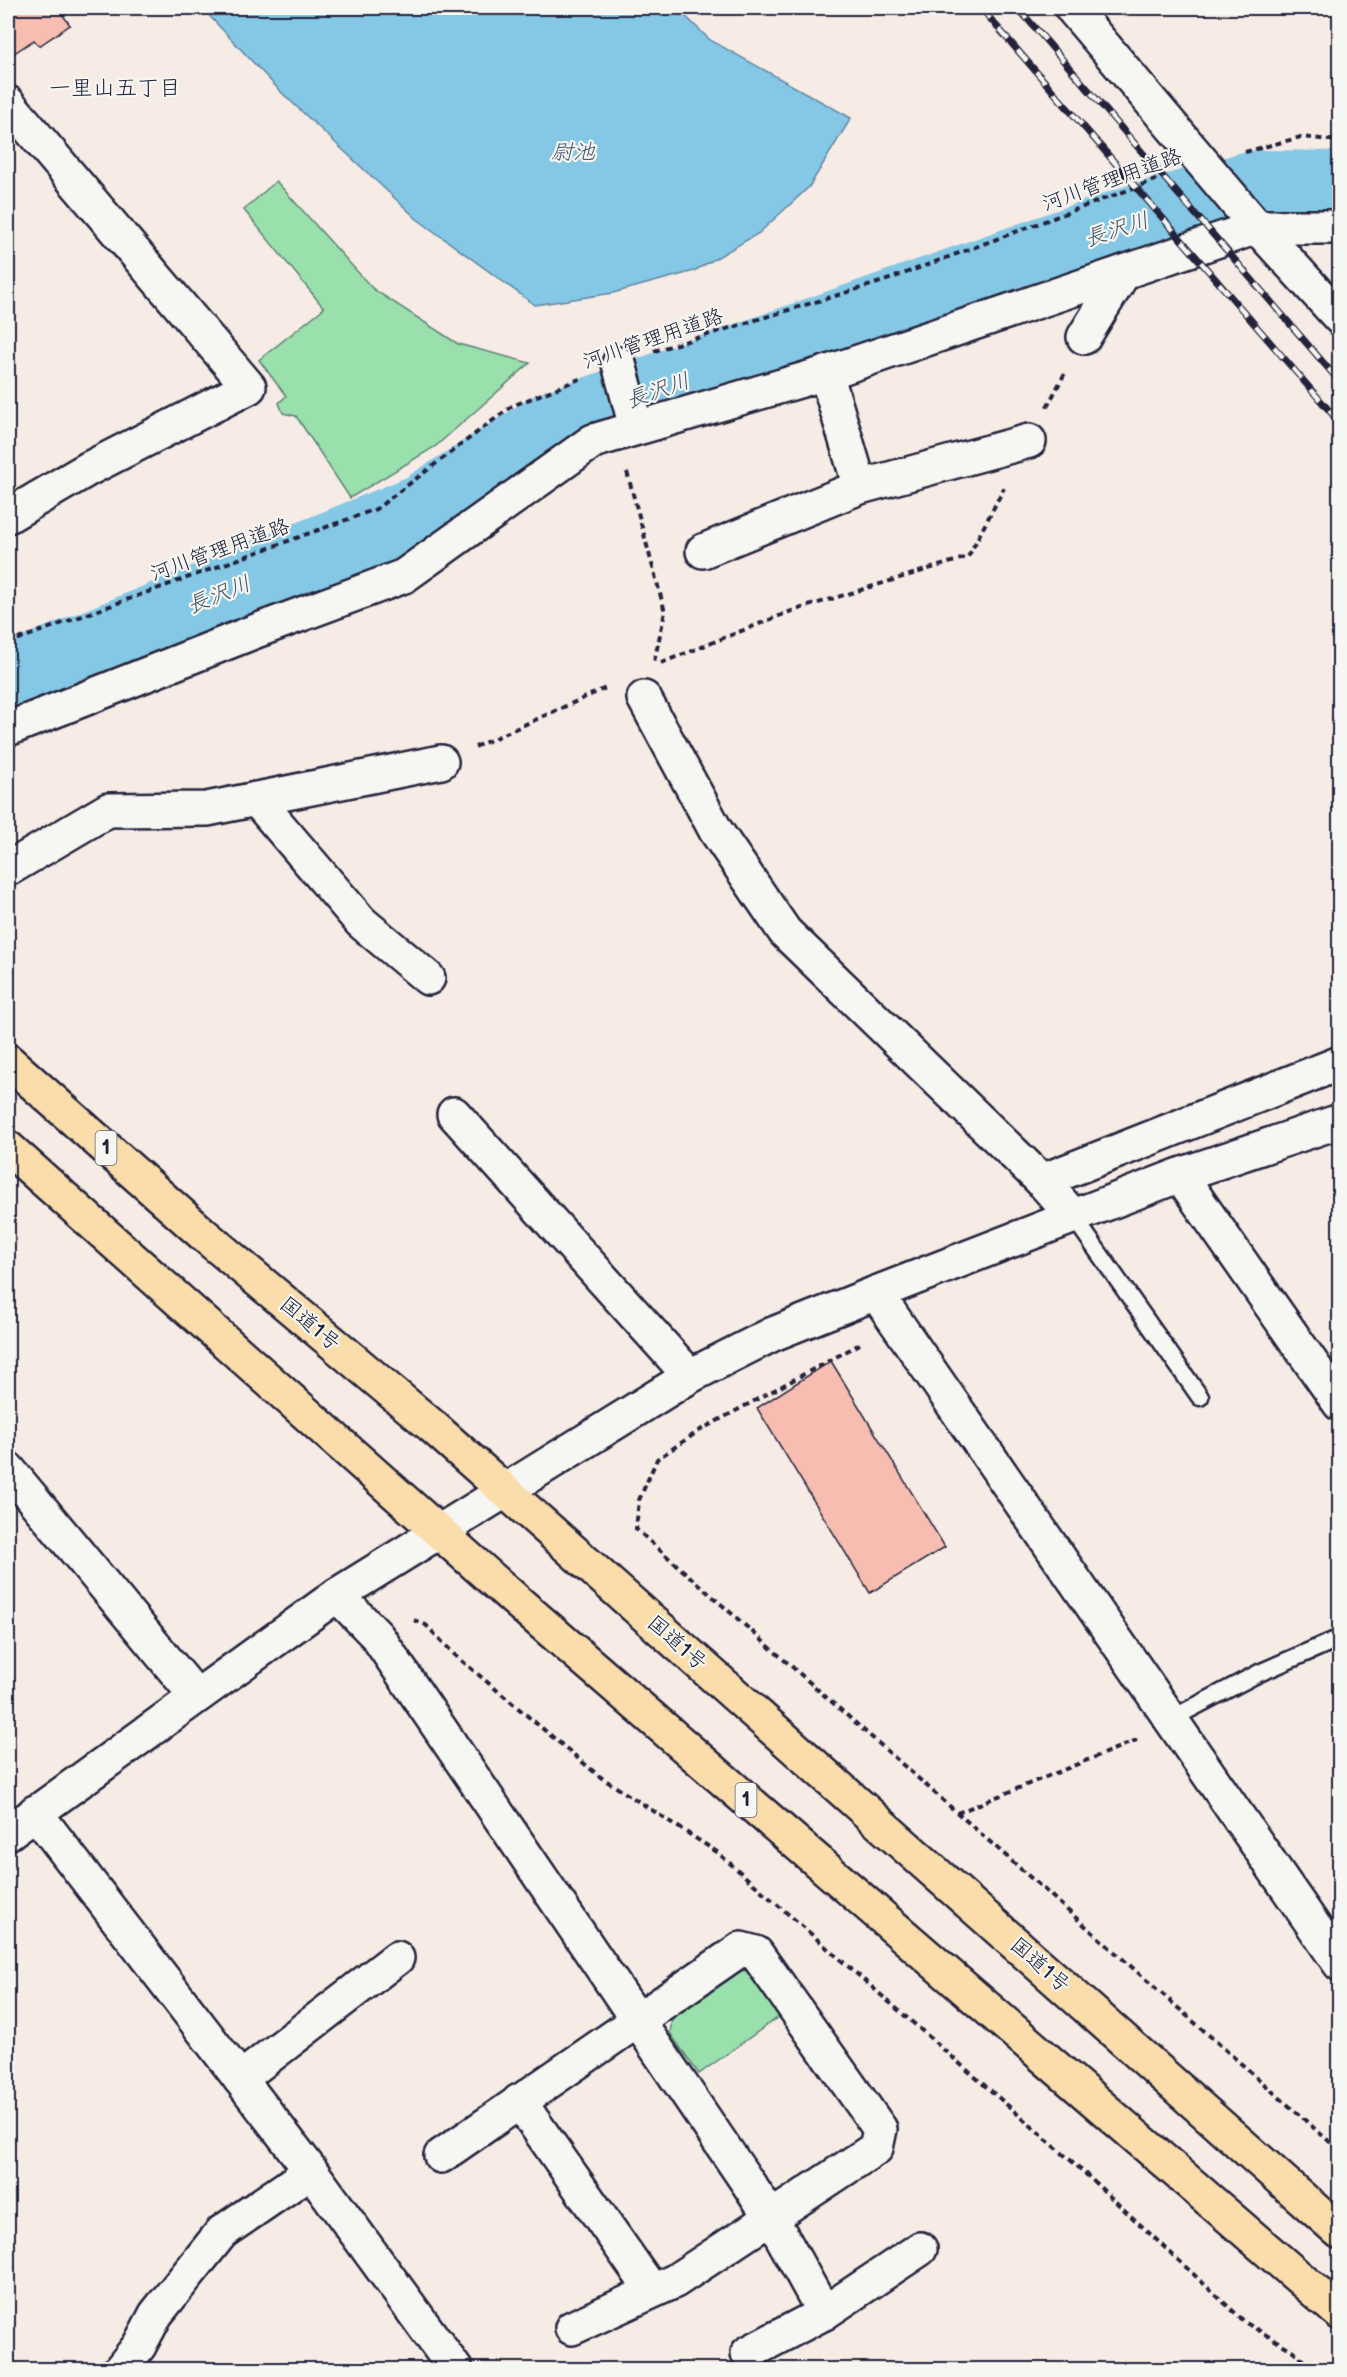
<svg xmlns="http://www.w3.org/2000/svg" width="1347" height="2377" font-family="'Balsamiq Sans','Klee One',sans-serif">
	<rect width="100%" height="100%" fill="#f6ebe5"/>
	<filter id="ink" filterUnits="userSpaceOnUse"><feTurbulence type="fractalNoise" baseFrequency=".0167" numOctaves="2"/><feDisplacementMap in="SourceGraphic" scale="12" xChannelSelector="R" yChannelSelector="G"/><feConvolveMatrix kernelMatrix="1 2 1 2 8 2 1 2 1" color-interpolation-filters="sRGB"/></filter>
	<g filter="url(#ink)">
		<g fill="#99e0ad" stroke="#5e8174" stroke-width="1.5">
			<polygon points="276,181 373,289 458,344 530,363 436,446 350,498 296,416 283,413 279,403 286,396 259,360 324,308 244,210"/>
			<polygon points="733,1970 750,1971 781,2015 699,2074 670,2033 673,2013"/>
		</g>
		<polygon fill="#85c8e6" stroke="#5d86a2" stroke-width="1.5" points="202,8 677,8 710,40 851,118 809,187 759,233 694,271 613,293 535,305 417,219 282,93"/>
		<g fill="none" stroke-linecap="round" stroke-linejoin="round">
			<polyline stroke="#85c8e6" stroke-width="76" points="8,683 424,511 552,429 1131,224 1255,188 1340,189"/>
		</g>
		<g fill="#f7bdb0" stroke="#22223b" stroke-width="1.5">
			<polygon points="8,8 58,8 70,25 39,46 34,40 13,54 8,45"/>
			<polygon points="831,1361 945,1547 870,1593 757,1408"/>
		</g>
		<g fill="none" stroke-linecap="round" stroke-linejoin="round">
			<g stroke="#22223b" stroke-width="21">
				<g id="lane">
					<polyline points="1073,1216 1200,1397"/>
					<polyline points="1171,1719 1259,1673 1340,1638"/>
				</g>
			</g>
			<g stroke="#22223b" stroke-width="38">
				<g id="street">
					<polyline points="1072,8 1257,227 1340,318"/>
					<polyline points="8,103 249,387 88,469 8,516"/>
					<polyline points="1084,337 1124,272"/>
					<polyline points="619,364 636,427"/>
					<polyline points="860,487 1029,441"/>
					<polyline points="703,551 860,487 826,373"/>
					<polyline points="644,698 716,831 785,932 1042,1181 1073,1216"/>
					<polyline points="8,729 256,631 404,576 593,441 826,373 1257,227 1340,227"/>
					<polyline points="256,799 361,922 428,978"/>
					<polyline points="8,869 108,810 207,809 441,762"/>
					<polyline points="454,1114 690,1376"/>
					<polyline points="1180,1175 1340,1404"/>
					<polyline points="1042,1181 1340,1063"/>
					<polyline points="876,1293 1340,1964"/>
					<polyline points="8,1469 196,1696"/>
					<polyline points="337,1595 377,1636 771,2217 824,2313"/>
					<polyline points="35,1812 311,2171 456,2370"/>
					<polyline points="240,2079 397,1958"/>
					<polyline points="519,2101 652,2291"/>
					<polyline points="441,2156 741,1949 756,1953 880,2129 876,2148 675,2281 572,2328"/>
					<polyline points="748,2353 824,2313 920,2249"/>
					<polyline points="120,2370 139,2346 156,2314 222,2232 311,2171"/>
				</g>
			</g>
			<g stroke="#22223b" stroke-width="38">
				<polyline id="secondary" points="8,1833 337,1595 690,1376 773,1334 876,1293 1180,1175 1340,1121"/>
			</g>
			<g stroke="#22223b" stroke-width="38">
				<g id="highway">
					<polyline points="8,1061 204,1235 432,1426 1340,2232"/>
					<polyline points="8,1148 520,1604 1340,2313"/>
				</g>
			</g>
			<g stroke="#22223b" stroke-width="4" stroke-dasharray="6 4.5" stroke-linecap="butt">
				<polyline points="1245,152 1301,137 1340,141"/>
				<polyline points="654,351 884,281 1163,177"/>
				<polyline points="1047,407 1066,371"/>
				<polyline points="627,472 665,612 654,662"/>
				<polyline points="8,643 376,509 512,406 582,378"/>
				<polyline points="661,663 789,612 968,557 1004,488"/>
				<polyline points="475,747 608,687"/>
				<polyline points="860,1344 702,1429 657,1459 639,1500 636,1529 1340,2151"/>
				<polyline points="414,1620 426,1625 455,1655 599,1776 717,1852 1076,2165 1246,2323 1292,2350 1315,2370"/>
				<polyline points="957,1813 1137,1740"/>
			</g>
			<use href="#lane" stroke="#f6f6f2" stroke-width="16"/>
			<use href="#street" stroke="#f6f6f2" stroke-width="33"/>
			<use href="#secondary" stroke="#f6f6f2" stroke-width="33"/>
			<use href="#highway" stroke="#fbddab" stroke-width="33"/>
			<g stroke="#22223b" stroke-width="7">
				<g id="rail">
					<polyline points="981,8 1340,423"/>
					<polyline points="1018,8 1340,382"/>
				</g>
			</g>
			<use href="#rail" stroke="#f6f6f2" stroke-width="4.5" stroke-dasharray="14" stroke-linecap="butt"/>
		</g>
	</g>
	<g text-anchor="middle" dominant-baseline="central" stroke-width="4.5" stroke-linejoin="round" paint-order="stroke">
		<g fill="#f6f6f2" stroke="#626272" stroke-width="1.5">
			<rect x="95.5" y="1131" width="21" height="34" rx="4.5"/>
			<rect x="735.5" y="1783" width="21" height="34" rx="4.5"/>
		</g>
		<g font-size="20" font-weight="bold" fill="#22223b">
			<text x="106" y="1148">1</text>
			<text x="746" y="1800">1</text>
		</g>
		<g font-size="21" fill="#22223b" stroke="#f6f6f2">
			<text transform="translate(1112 180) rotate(-20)">河川管理用道路</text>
			<text transform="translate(653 339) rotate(-19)">河川管理用道路</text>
			<text transform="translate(220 550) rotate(-20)">河川管理用道路</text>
			<text transform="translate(310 1324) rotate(40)">国道1号</text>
			<text transform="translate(677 1643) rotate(41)">国道1号</text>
			<text transform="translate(1040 1965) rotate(41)">国道1号</text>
		</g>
		<g font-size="22" fill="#22223b" stroke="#f6f6f2">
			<text x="115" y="88">一里山五丁目</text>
		</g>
		<g font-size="22" font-style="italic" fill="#40546e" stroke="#f6f6f2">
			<text x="573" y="152">尉池</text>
			<text transform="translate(1117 230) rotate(-18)">長沢川</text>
			<text transform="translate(658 391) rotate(-19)">長沢川</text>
			<text transform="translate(219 595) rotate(-22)">長沢川</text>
		</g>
	</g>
	<rect width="1347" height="2377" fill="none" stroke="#f6f6f2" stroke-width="30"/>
	<rect x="15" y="15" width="1317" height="2347" fill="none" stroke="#22223b" stroke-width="2" filter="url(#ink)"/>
</svg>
